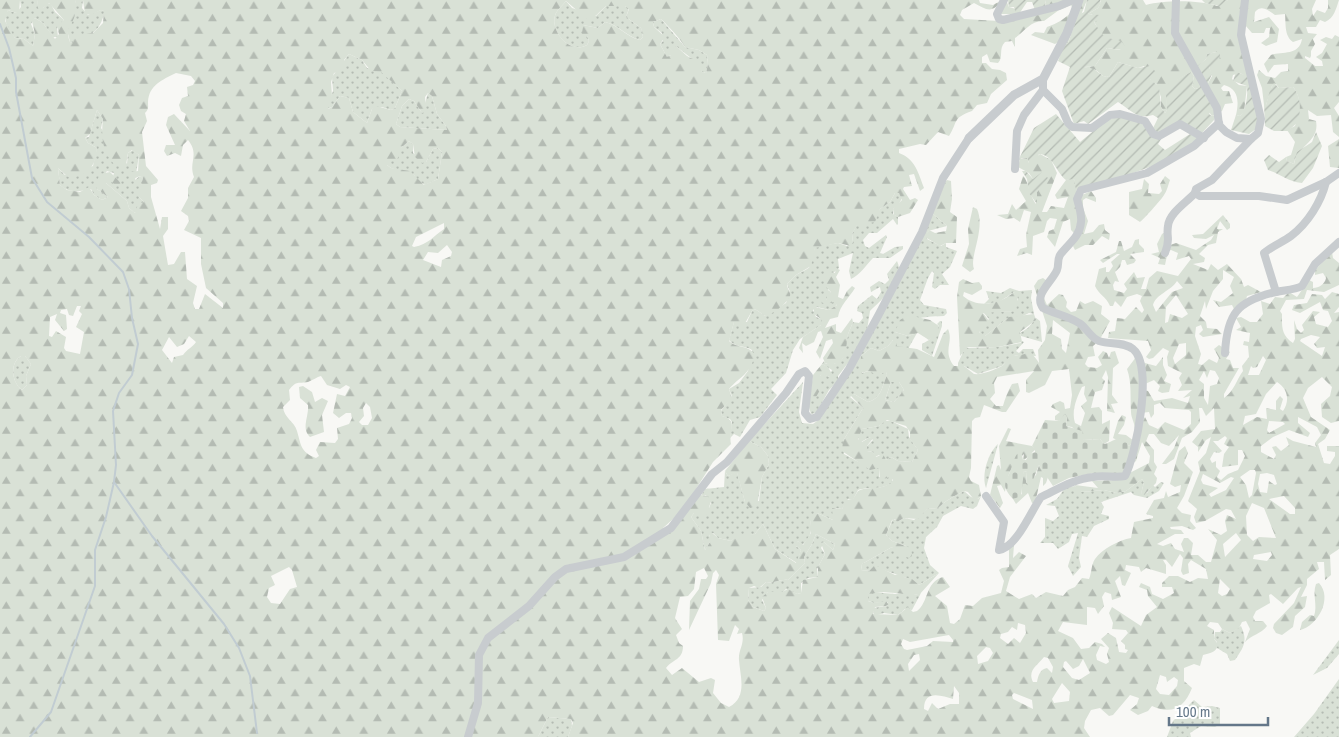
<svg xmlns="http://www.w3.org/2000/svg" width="1339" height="737" font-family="'Archivo Narrow',sans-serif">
	<defs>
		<pattern id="grass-dots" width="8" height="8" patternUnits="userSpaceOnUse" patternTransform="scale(1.25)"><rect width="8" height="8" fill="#d9e1d6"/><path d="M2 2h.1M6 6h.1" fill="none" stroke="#b4bbb3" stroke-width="1.8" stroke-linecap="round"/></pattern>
		<pattern id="forest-firs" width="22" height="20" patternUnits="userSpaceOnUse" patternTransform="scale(1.25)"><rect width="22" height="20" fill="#d9e1d6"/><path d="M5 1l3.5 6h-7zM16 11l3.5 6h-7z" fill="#b4bbb3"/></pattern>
		<pattern id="cemetery-stones" width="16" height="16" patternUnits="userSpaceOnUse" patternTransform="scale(1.25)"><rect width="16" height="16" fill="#d9e1d6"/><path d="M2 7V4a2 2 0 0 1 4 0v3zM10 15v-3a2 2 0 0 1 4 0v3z" fill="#b4bbb3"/></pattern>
		<pattern id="garden-furrows" width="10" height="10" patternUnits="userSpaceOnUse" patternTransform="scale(1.25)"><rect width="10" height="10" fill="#d9e1d6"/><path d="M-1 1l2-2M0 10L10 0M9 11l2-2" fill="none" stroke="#b4bbb3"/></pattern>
	</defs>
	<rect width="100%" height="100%" fill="#f8f8f5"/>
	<g fill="url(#grass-dots)">
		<path d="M20,0h17l1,5 5,3 4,-5 4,1 4,8 9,8 -7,8 1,9h-5l-10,-14 -8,-5 -4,6 4,10 -2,12 -9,-7 -9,-1c-7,-9 -13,-18 -7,-28l8,3 5,-6z"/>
		<path d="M76,0h7l-1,8 6,7 13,-5 4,1c-6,22 -12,22 -32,32l-3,-1 -3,-12z"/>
		<path d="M566,1l6,7 24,8 10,-10h19l4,2 -3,9 15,11 2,9 -3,3c-13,-3 -21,-15 -35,-18l-7,6 -15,-3 6,16 -2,4c-17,10 -39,-15 -31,-32 2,-4 7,-8 10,-12z"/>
		<path d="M661,19l24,28 14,3 8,5 1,9 -2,9 -4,-1c-7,-14 -15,-16 -26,-26l-5,9 -4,2 -7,-13 3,-3 -1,-8 -8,-6 -1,-5z"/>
		<polygon points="349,54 362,60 367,68 381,71 402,91 395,108 391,110 382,107 372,109 367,123 353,112 349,98 340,96 332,107 327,109 333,91 332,77"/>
		<polygon points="428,93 432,96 437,114 446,126 447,130 400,127 396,124 402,106 409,99 414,101 422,113"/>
		<path d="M97,110l6,9 -2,9 26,36 1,-11 5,-3 6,5 -4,25 5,-4 3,2 -4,19 5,5 -9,11 -6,-5 -2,-7 -21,-18v-3h6l2,-7 -7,-2 -9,12 -1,6 11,8 -6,3 -8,-5 -3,-6c-10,2 -22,5 -31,-4l-2,-17 7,7 28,-9 4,-18 -9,-5 -3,-5 4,-1z"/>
		<polygon points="409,141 413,144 413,153 426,162 433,149 438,148 442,152 438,179 425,185 416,179 414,175 391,168 387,165 387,160"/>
		<path d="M895,193h4l3,5 -4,8 -5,3v5l5,3v7l-1,1 -4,-6 -16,14h-8l-6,7 2,6 4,2 17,-13 1,2 -7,16 3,1 12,-7 8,-1v3l-13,9h-17c-7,7 -13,17 -22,21l-2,-8 4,-18 -15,6 1,9 -6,5 -5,17 3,2 -5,8 9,2 2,3 -8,5 -12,-3 -4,3 3,7 5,2v6l-21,14 -7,11 -7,23 -15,16 6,6 -17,22 -10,3 -10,17 -6,-3 -4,4 2,-16 -2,-3 -8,-3 -1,-5 11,-15 -3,-7 10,-6 9,-12 4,-21c-7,-5 -17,-2 -23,-10l5,-18h13l5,-11 3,-2 10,7 21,-13 4,-11 -3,-8 9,-9 13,-7 6,-21 23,-4 9,3 6,-4 -1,-8 5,-10 14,-2 9,-13 10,-7z"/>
		<path d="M932,213l15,13 -19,5 -1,8 14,7 5,-3v4l11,4 -7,16 -8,7 7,11h-9l-5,4 -3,-2 2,-14 -2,-2 -4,7 -8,22 4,5 22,4 1,4 -3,3c-26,1 -27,1 -49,16l13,4 9,-3 -9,16 -12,-2 -3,-7 -5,6 -9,5 -8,-3 -10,8 1,17 7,-2 11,3 6,-3 1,4c-5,11 -5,23 -19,27l-14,-8 -4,3 13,11 -20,33 1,13 24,13 11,1v9h13v5c-10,9 -22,4 -34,8l-5,10 -5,-1 -6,10 -8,-1 -1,12 -16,-7 -7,8c3,10 0,17 -8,24l-4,-4 -2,5 5,4 -4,13 -22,-14 -12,-25 -8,10 -20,4 -4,3 -13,-3 -5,-5 -4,2 2,5 -6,10 -4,-19 -10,-14 3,-4 15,-5 2,-5 -5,-8 -5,1 4,-7 19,-2 1,-16 3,5 9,-4 8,30 14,-1 3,-24 7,-13 -1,-8 -7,-9 -12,-6 54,-59 -4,30 3,11 11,1 8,-6z"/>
		<path d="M897,261c9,19 -16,39 -27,50l-3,19 -16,29 -13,17v5l-9,9 -13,23 -5,1 -2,-7 1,-11 10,-6v-14l3,-3 6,4 3,-7 -10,-6 2,-3 2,3h8l9,-6 5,-24 5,-12 6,1 4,-5 -1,-5 -5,-2 1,-5 14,-11 5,4 4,-7 -1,-5 -9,5 -1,-5 9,-6 6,3 4,-4 -2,-6z"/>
		<polygon points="1010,288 1019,291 1032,290 1031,298 1034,314 1029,313 1019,318 1008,318 985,336 982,336 979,331 989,319 983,312 1016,311 1015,305 1018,299 1014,292 999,302 984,304 989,299 986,291 1001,293"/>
		<polygon points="1036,318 1040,321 1042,342 1021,336 1020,333 1028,328"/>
		<polygon points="940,321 942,321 942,326 932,356 922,350 922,344 929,340 939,326 937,324"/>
		<polygon points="1022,341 1024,342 1016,351 1019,353 1023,349 1033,349 1036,356 1015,355 1002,366 978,374 964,366 958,366 958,363 965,348 998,347 1021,343"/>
		<path d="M21,356h4l6,8 -5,12 1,9 -5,5c-10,-7 -13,-27 -1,-34z"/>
		<polygon points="891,382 899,382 904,390 894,402 885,400"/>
		<polygon points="884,421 891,421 908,429 909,437 918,450 912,462 898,461 891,457 886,460 879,455 875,457 873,452 867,451 867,446 873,440 870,437 861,442 859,441 858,436 862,429 879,426"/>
		<path d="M998,444l-12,44c-5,-13 2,-35 12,-44z"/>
		<polygon points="1142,479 1144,482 1141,494 1147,493 1153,485 1155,487 1161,482 1164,483 1159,491 1147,498 1134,495 1131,492 1101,502 1104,507 1101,514 1109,516 1109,519 1094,526 1087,537 1082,536 1079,558 1081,567 1073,576 1068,566 1078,533 1072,534 1069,542 1058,549 1053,543 1040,543 1045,537 1045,518 1053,521 1059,516 1055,506 1046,505 1057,499 1065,488 1075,486 1082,492 1104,490 1116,493 1126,491"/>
		<path d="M964,491l7,6 7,2 3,-3 -4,10 -4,3 -12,-3 -18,10 -6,11 -11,10 -2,11 6,17 9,8 -20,12c-10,-9 -32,-12 -44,-19l-6,5 -8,-1 1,-6 30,-17 4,2 10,-3 -14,-5 -6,-6 7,-16 6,2 5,-3 10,2 14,-12 9,1c8,-8 17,-13 27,-18z"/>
		<path d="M816,534l19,10 -2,6 -9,-8 -3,6 4,6 -8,15 1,8 -10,1 -7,5v10l-4,1 -11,-5 -3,3h-15l-6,8 4,8 -2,3 -11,-4 -5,-7 1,-12 12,-1 5,-5c8,2 13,-3 22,-2l17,-17 -1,-6 8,-13z"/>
		<polygon points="872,592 895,594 907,592 917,595 921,593 912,610 905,609 898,615 884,613 874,616 873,608 887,606 888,602 874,603 866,600 868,594"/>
		<path d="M1241,626c7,15 3,21 -6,34l-5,1 -3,-7 -10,-6v-6l-3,-3 1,-7h5l2,-3 8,4z"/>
		<polygon points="1339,640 1339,654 1327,668 1313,675"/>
		<polygon points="1339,679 1339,737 1294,737 1314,714"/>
		<polygon points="1194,700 1202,707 1212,706 1220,708 1220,724 1215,727 1201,726 1190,733 1191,737 1167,737 1173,721"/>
		<polygon points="548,717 571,719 572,726 568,737 538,737"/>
	</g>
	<g fill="url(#forest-firs)" fill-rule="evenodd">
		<path d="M0,0h20l-1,12 -3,1 -8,-3 -3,11 10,17 9,1 9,7 2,-12 -3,-13 3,-3 8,5 12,16 4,-5 -2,-8 7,-6 -15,-17 -6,5 -5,1 -1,-9h39c-1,5 0,13 -2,18 -4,10 -9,11 -4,24l3,1v-7l20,-3 10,-10 1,-12 -3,-1 -10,5 -6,-1 -2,-14h896l1,3 13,2 9,-5c-10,14 -15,10 -28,3l-12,7 -2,5 4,4 35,2 46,-11 1,-10h41l-6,15h-3l-10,28 -10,-1 -3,2 -24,-9 4,-3 9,1 3,-6c11,-4 18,-8 26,-17l-2,-5 -12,5 -15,11c-13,-1 -20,11 -29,17v9l-3,-6 -7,1c-7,7 -1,15 -7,21l-8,-1 -3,-8 -5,3v6h4l6,6 8,1 6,3 1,7 -16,14 -4,9 -10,2 -5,6c-20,7 -14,11 -23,25l-11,-4 -12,13 -6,-1 -21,5v4c16,6 19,19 25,35l-4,3 -6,-17 -5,1 3,11 -8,1 -1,2 7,11 5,-2 3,2 -8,13 -12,4 -4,-2 -1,-6 9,-9 -3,-7h-4l-5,9 -10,7 -5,13 -18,3 -5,9 1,8 -2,4 -13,-3 -23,5 -4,18 -15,9 -9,9c0,5 4,8 3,12 -2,7 -20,20 -25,20l-10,-7 -3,2 -8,14 -6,1 -4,-4 -5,19c8,8 19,3 26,14 -6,21 -14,20 -26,34l3,9 -11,12 1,6c17,4 6,15 9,28l-18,18 -31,49 -19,17v6l34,-39 11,1 3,5 -4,13 -4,2 -9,-3 -3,4 10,14 4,19 5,-8 -1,-9 2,-1 7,6 13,3 5,-5 19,-2 8,-10 12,25 21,14 5,-13 -6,-5 3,-4 5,4 8,-12 -1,-14 3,-5 4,-1 16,7 -1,-12 10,1 4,-9 7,-1 5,-8c12,-6 25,1 35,-11l-3,-3 -10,3 -1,-12 -9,2 -28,-19 1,-10 20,-33 -13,-13 4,-1 14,8c14,-4 14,-16 19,-27l-1,-3 -9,3 -8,-4 -9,2 1,-17 10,-8 8,3 9,-5 6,-7 3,1v6l20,3 17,8 9,-23 5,-5c6,14 -6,21 6,37h10l10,8c8,1 20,-4 28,-8 4,-2 5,-9 11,-11 16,2 15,-9 26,8l-1,-13 7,-10 2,-14 -13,-40 4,-6 5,-2 4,3 -3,17 3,7 12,-11 4,1 4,7 -1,5 5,5 5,-1 4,-10 5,3 8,-3 9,5 -1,8 9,7 -11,20 -6,5 2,10 -7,1 -3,7 3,3 9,1 5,-3 -4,-8 5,-6 4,2 2,5 2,-6 4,-1 4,12 -6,5 -1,27 6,8 -7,1 4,9 -8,-2 1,-34 -2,-7 -4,8 3,3 -3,9 -7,2 -4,16 8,-1 3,4v13l8,-4 -1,21 -5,3 -4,-5 -16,1 -12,-13 -6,-1 1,-9 -8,4 -4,-1v-4l5,-4 -9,-5 2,-3 7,-3 4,2 1,6 5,-1 2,-13 -3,-26 -17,2 -7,14 -16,8 -3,-1v-12l8,-9 -37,6 -3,6 1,10 -5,6 6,7h7c2,-8 5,-15 9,-22l6,-1 2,8 -14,21h-4l-18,-7 -4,12 -5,1 -3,3 -1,47 -2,9 2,4 8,4 2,11 -6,5 -7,-9 -4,-1c-10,5 -19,10 -27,18l-9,-1 -10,11 -14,-1 -7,4 -2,-3 -3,1 -6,15 6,6 19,7 1,8 -3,2 -10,-4 -7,-7 -30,17 -1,6 8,1 6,-6 20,10 7,-2 2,4 8,2 7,6 20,-12 -20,22 -36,-3 -15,2v7l6,2 12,-2 3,3 -3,2 -11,1 -2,7 25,1 10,-8 5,5 4,-1c12,-9 8,-29 26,-34l7,10 -15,9 12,10 3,17 4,1 6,-5 5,-14 8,1 9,-8 19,-5 3,-12 -5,-11 3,-2 7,-1v-19l5,-3 -1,13 6,-6 7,4 -16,21 -4,14 13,8 13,-5 4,4 10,-6 17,4 5,-6 7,-3 7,-9 7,1c3,-7 2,-14 6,-20 7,-10 24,-19 36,-21l3,-16 19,-4v-2l-7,-2 8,-14 10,-2 2,-7 2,6 12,-5 1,-7 -6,2 -5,-3 9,-33 6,-5 3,7 -4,10 9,9 -9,24 -7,12 5,5 9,2 -1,6 6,7 -3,2 -11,-4 -12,1 1,2 10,1 3,4h-9l-18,10 6,2 8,-3 4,6 9,3 -3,-8 3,-6h4l5,5 -2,12h7l8,7h5l6,-22 -9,-11 13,6 6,-4 -2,-10 2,-6 9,4 -5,-9 -5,-1 -21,12 -9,2 -2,-6 3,-8 -9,-8 12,-30 -2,-9 8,-9 5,-16 -5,3 -8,12v-5l-6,-5 9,-11 14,-2 -1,-21 -8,8 -4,-8h-3l1,14 -8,10 -10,6 -8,21 -8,5h-4l12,-16 5,-13 -10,11 -8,-3 -7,-9h-5l-3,7 8,9v12l3,5 -3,7 3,4 -1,5 -12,12 -3,-1 3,-12 -2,-3 -16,12 -10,2 -12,-3 -22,2 -6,-3 -1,-4 23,3 -6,-7 24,-1 33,-17 1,-7 -8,-14 -6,19 -4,3v-20l-4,2 -15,-8 5,-17 4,-6 4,2 -2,8 -6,9 8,1 8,6 6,-3v-4l-5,-3c0,-8 -4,-13 -4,-19 -1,-15 1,-29 -4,-43l9,-12 9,6 11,3 7,-9v8l4,10 -3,6 7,3 -2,8 -7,1 -4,-2 2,-5 -6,-6 -9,4 -1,6 4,1 6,10 18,-3 16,5 2,-7 -7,2 9,-8 -14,1 4,-6 -3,-7 3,-5 -14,-7 -1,-9 2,-6 -6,-3 -10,10 -4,1 -3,-2 5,-7 -3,-9 -40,-3 1,-6 6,-1 2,-13 8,1 11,-12 6,6 2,-3 -4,-9 2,-5 -5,-2 -10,3 -6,10 -6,-6 -2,5h-3c-4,-10 -11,-11 -15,-20l4,-17 7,-2v5h3l4,-6 -2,-4 9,-8h-3l-14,9 -3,-3 16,-8 3,-11h2l3,10 8,-4 3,-7 4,-1v5l5,5v3l-14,2 6,6 -2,3 -7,2 -2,-5h-3l-2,7 -5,5 4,10 -4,-1 -2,4 1,5 10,3 3,-4 -3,-5 10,-12 3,6 8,-1 -4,12h5l3,-11 8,-7 21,5 13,-17 -2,-3 -13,4 2,-7 -7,-3 -3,1 -3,14 -7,-1 2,-6 -9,-4 8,-2 -2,-8 5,-10 3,-1 5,12 6,-2 20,7 15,-10 3,-5 -8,4 -12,-1 -2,-3 11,-1 20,-19 7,9v4l-3,2 -7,-9 -3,8h6l-5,3 -2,11 -8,2 -9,9 6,4 -1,4 -11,2 15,6 3,-6 7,6 9,-6 14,15 3,8 4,-2 13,7 -14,4 -2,8 -11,5 -2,-4 -13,2 -6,-7 8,2 12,-9 -3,-7 4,-9 -11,-7v9l-10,12 -7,18 -1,-8 -5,15 6,6 1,6 10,1 5,5 -19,3 -4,-3 4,-4 -2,-5 -5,2 -1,9 6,18 -3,10 4,1 7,-6 8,4 2,-5 -5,-9 5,-4 11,7 -4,7 4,1 3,8h6l-15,26v4c11,-8 12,-18 19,-27l-1,-5 7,-9 -1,-11 -5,-1 1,-4 5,1 1,-9 -14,-3 5,-3 -5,-9 5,-1 9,5h7l6,-8 -2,-13 9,3 5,-7 8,1 6,-6 8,5 12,-17 4,2v6c6,0 12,-4 13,-10l-3,-5 -8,2v-5l17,-18 1,6 6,5v22l-15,7 -17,-2 -3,9 -18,1 -6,11 2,3c0,13 -1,21 11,29l2,-4 -1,-19 3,9 4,4 3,-3 -2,-5 11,-14 7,1 -6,5 2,7 12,3 4,-6 -4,-10 -5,-1 -3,-8 -20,11 -8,-3 2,-5 13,-2 5,-9 10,1 3,4 7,-7 7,2v13l-5,6 5,-1v109l-8,2 -9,-6 -1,-13 9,-8 2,-9 -10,-10 -14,11 -5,10 8,19 19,13 -5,9 -7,5 6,19 6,1 5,-8v-4l-8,-1v-5h12v103l-9,6 1,20 -6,5 -1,-18h-7l2,7 -12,10v6l-6,12 6,-1 -2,11 -10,9 -2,11 -11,8 -6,-2 -3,-5 1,-4 20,-21 7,-16 -3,1 -15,16 -12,-10 -2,1 1,8 -14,8 -3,6 2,4h8l4,5c-6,8 -16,9 -22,16l5,-13 -4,-8 -4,1 -3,6 -9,5 -8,-4 -4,-6 -8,-1 -3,4 7,4v9l4,5c-1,8 -7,9 -15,11l-3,11 -6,-2 -10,4v13l8,7c-8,20 -20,27 -40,18l-4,5 -10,4 -8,-5 7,-6 2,-6 -9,-3 -17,20 -4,1 -9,-8 -9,2 -6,11 -1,7 6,9h-522l5,-14 -2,-4 -23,-2 -10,20h-538zM566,1l21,18h5l14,-13h19l4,3 -3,8 15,11 2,9 -3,3c-14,-3 -21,-15 -35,-18l-7,6 -15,-3 -1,9 5,2 2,5 -2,4c-17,10 -39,-15 -31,-32 2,-4 7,-8 10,-12zM661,19c9,9 17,17 24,28l14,3 8,5 1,9 -2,9 -4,-1 -3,-10 -12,-6 -11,-10h-5v9l-4,2 -7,-13 5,-7 -11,-10 -1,-5zM349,54l13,6 9,11 10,1 21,19 -7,17 -4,2 -15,-4 -4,3 -5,14 -14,-11 -4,-14 -9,-2 -8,11 -4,2 4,-13 -1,-14 3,-9 10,-3v-10zM176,73l15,3 4,5 -2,4 -6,2 1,9 -6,2 -3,7 2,6 5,3 -2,7 6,10 -16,-17 -6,3 -2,8 9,20h-9l-2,6 3,5 8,-3 6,3 2,-11 5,-5c12,15 0,22 6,37l-6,11v10l-7,13 7,5 1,5 -5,9 17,8v26l5,24 17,15v5l-18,-14 -6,15h-4l-2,-6 4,-17 -10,-7 -2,-27h-4l-7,12 -6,1 -5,-29 5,-7v-12h-6l-2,12 -9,-32v-12l6,-2 1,-3 -12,-14 -4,-34 5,-11 -2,-8c4,-4 3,-6 3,-11 1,-17 14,-22 28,-29zM428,93l4,3 5,18 9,12 1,4 -47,-3 -4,-3 6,-18 7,-7 5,2 8,12 4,-1 -1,-15zM97,110l6,9c-2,17 -1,32 11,45l12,1 2,-12 4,-3 7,5 -1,16 -7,1 -1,3 3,4 7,-3 3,2 -5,18 6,6 -6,2 -3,9 -6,-5 -2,-7 -21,-18v-3h3l8,6 4,-3 -11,-11 -10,2 -5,11 2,4 11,8 -6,3 -8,-5 -5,-8 -9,5 -13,-2 -7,-5 -2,-17 10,9c19,1 28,-11 29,-29l-9,-5 -3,-5 5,-4zM409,141l4,3 2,13 7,6 4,-1 7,-13 5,-1 4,4 -4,27 -14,6 -14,-14 -19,-3 -4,-3v-5h10l5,-13zM444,223v6c-12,8 -15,15 -30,18l-2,-1 4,-9zM447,245l5,7 -1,4 -9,4 -1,7 -18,-7 5,-8 10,1zM1177,281l6,7 -11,4 -16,20 -3,-7c3,-11 18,-14 24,-24zM1176,295l12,19 -6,4 -12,-4 -2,8 -3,1 1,-16zM77,306h4l-2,5 3,3 -6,13 8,5 -4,22 -14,-3 -2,-3 2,-11 -10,-6 -4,6 -3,-1 1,-19 7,-3 -2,6 9,11 3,-2 -1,-14 -6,-2 1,-3 6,-1 2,6 4,1zM1053,320l17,13 -4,20 -4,-4 -1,-10 -9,-5zM1311,335l9,2 -6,7 3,4 8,-1 -3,9 -22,-15 1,-2zM189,336l7,6c-3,5 -9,7 -13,13l-9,2 -2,6 -10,-13 7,-13 8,10 7,-3zM1186,343v12l-11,9 -2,-6 6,-14zM21,356h4l6,8 -5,12 1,9 -5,5c-10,-7 -13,-27 -1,-34zM1263,356l3,4 -7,15h-11l3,-9 2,2 4,-1zM1210,370l5,1 4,7 -2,6 -7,2 -2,19 -4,-7v-14l-5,-4 5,-9 3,7zM321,376l6,9 13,4 6,-4 4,2 -5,9 -8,-2 -4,19 6,5 7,-5h5l1,5 -3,6 -12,4 1,11 -3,4 -15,-1 -4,8 3,6 -3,2c-16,-6 -15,-14 -19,-27 -3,-10 -13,-13 -14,-24l7,-7 -1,-10c8,-10 9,-6 19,-8 5,-2 9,-5 13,-6zM891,382h8l5,8 -10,12 -9,-2zM1277,382c11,7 13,19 6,29l-3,-2 3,-10 -3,-3 -4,5v9l-10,-2 1,11 -10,-2 -14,8 2,-9 11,-2 10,-20zM1085,386l-1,8 3,7 -6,5 4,7 -4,13 -6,-3c-4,-12 2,-26 7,-36zM366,403l4,4 2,11 -4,7h-6l-3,-3 5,-6 -1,-8zM1160,403l5,5 24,2 2,2v12l-7,6 -19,-8 -7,7 -9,-4 -4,-8 -2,2 -2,-6 8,-1 2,6 3,-4v-9zM1298,417l19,10 4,8 -6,8 1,4 -23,-6 -7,-4 3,8 -8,6 -5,-5 -4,1 4,8 -2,4 -13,-7v-6l12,-9 16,-7 19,7 2,-4 -12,-10zM887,420l19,6 4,6v7l8,11 -6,12 -14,-1 -7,-4 -5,3 -3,-6 -7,3 -3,-5 -6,-1v-5l6,-8 -3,-1 -8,5 -4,-3 4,-10 17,-3zM1269,421l14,1 2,2 -16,9 -2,-3zM1225,436l2,2 -3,6 5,3 -5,7 -2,13 16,-2v-15h4l3,6 -7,14 -10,4 -7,6 -4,-3 3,-6 -4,-4v-6l-4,2 -2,-4 4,-7 5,1 3,-2 -9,-10h5zM1250,470h5l1,3 -4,22 -3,3 -3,-13 -6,-8zM1267,473l7,2 3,9 -2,1 -6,-4 -2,12 -7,-1 -2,-8 2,-10zM1203,474l17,9 11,-6 3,1 -8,12 -15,7 -2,-3 9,-6 -15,-4 -2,-4zM1284,496l11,12v6h-5l-21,-15zM1252,503l12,5 12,30 -17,-1 -6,4 -6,-6 -1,-19zM1236,533l5,7 -16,17 -2,-13zM816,534l19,10 -2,6 -9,-8 -3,1 4,11 -7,13v10l-15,3 -2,13 -4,1 -9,-5 -6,3h-14l-6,5 4,11 -2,3 -11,-4 -5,-7 1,-12 5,-2 5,2 7,-6c8,2 13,-3 22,-2l17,-17 -1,-6 8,-13zM1271,552l1,3 -5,6 -14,-2 1,-4zM1180,554l3,4 -2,13 2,4 6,-2 -1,-9 3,-4 15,9 2,10 -10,-1 -8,4 -12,-6h-9l-7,7v4h10l2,6 -11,6 -11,-5 -2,-7 -9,-4 -2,4 8,3 1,6 9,11 -11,8 -5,11 -29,-19 -3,6 4,10 -1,6 14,1 2,3 -7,8 4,4v4l3,1 -2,3 -7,-1 -3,-14 -8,-5 -7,6 8,9 -2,6 2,8 -3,2 -9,-4 -1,-5 4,-9 5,1 -3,-3 -7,-2 -6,6 -8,1 -8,-11 -15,-7 5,-9 24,3v-18l8,1 3,6 6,-8 -2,-9 3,-5 6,2 1,6 9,-3 -6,-16 5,-5 2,9 3,1 6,-13 -6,-3 1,-5 13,2 2,5 5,-4 20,6v-9l-3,-5h3l6,7zM289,567l3,3 5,17 -7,2 -10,15 -9,-1 -4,-6 2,-9 6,-3 -4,-9zM704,568l4,8 -2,3h-5l-2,10 -9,12 -1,29 22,-47 2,-10 3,-3 3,5 -3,9 2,56 11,1 6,-16 4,4 -2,5 5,-1c3,11 -4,17 -3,27 1,16 9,37 -10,47l-8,-4 -8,-10 2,-13 -4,-2 -12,4 -17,-14 -10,7 -6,-7c7,-9 17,-8 17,-22l-4,-3 -3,-8 6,-6 -7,-11 5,-21 8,-1 6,-7 2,-17zM1220,579l10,10 -3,5 -5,2 -4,-3zM1018,623l7,2 1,8 -6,10 -6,-5 -6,6 -8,-6 1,-4 7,-2 4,-5 5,3zM949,635l4,5v2l-20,-1 -6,5 -20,4 -3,-1 -3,-5 2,-5 7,3zM986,647l4,1 3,5 -5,8 -10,3 -1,-8zM919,654l1,6 -11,11 -1,-7 6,-9zM1044,657l4,1 5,9 -1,6 -5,-5c-7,1 -9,8 -10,14h-4c-6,-12 5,-17 11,-25zM1083,659l7,14 -11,7 -7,-2 -9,-11 1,-5 2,-1 7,8 6,-3zM1160,675l6,2 1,5 7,-5 4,3 -1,6 -8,9 -9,-1 -4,-5zM1062,683l8,9 -1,9 -15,2 -2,-4zM954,686l5,7v11h-9l-12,5 -6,-6 -4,8 -4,-2c0,-20 18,-13 29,-10zM1014,693l18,7 1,9 -20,-10 -1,-4z"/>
		<polygon points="1006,0 1009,7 1016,9 1016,14 1001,14"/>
		<path d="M1100,0h43l3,5c19,-5 53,-5 71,1l11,-6h88l-4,9 1,7 4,-6 8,3 3,-5v-8h11c-3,9 -5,18 -14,22l-5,-2 -4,7h-10l2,6 9,1 -4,5 2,5 -4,7v5l-1,2 -5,-2v2l10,8h8l-1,-5 -6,-4 6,-4 5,-9 -7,-4 6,-3 6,2 3,-4 4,2v65l-5,6 5,8v21l-6,-5 -2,-17 -14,1 -9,-6 1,9 7,2c4,21 -19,24 -22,43l-7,-3 -1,-4 5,-2 4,-13 -8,-12 8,-4c4,-13 8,-27 -2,-39l-14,1 -3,-4 -4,2 -6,19h-2l-2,-17 -5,-13 2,-5 7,6 9,2 6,-6 7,-1v-7l-14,1 -6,8 -4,-9 7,-9c12,-4 28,1 31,-16l-9,3c-9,-6 -7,-19 -8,-28l-10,1c-6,-4 -13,-11 -20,-3l-1,10 15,-5 10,12 -2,13 -11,4 -5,-3 8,-6 1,-9h-4l-2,5h-12l-7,-8 -5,-13 -1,9 10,53 -2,3 -7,-4 -7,2 -1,4 7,6 8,1 -3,26 -4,4 -4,-1c3,-13 3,-26 -12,-30l-3,3 2,3h6l4,12 -8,1 -3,7 -10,5 -3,-4 4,-4 -6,-23 5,-9 -3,-9 8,-15 -10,2 -1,5 -7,6 2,20 -2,3 -4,1 -3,-3 2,-10 -3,-4c-21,12 -25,11 -24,38l-2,3 -4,-6v-10l-5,-13 -5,-3 -7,-15 -6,2 -20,-6 -9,15 -6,-1 -7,-6 -12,-3 11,-1 12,-18 13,2 4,-4c-8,-8 -10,-3 -18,-8 -7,-3 -8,-11 -12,-16l4,-3 -6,-5h-4l10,-6 3,-6z"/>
		<polygon points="1339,139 1339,168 1330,167 1328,146"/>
		<path d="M1040,154l11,6 6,13 -15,39h5l4,-6 13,2 4,-11 -11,2 -2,-4 11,-15 7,-2 3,5 1,10 5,2 9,-4 5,7v4l-10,-4 -3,2v8l5,13 -4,13 9,-2 6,-7 5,-1 1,6 5,4 -1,6 -7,-4 -9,9h-8l-10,5 -2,-4 5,-9 -7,-7 -1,-11 -7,3 -8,25 -8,-10 2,-6 5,-2 3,-10 -7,-1 -3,3 -3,11 -11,4 -1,19 -5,-2 -10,3 3,-7 7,-2 -1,-12 5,-23 -7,-2 -4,12 -6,-4 -8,1 -9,-4 11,-1 4,-10 4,6 10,-9 -7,-12 4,-13c5,3 6,19 13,28l1,-12 8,-13h-12l-4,-6 -11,-6 2,-8 7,-1 2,5z"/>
		<path d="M1165,176l5,4c-2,5 -3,11 -6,15 -2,4 -22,26 -24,27l-11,-7v-23l13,-3 2,-10 5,5 -1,9 11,1 3,-3 -2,-7z"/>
		<polygon points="947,180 951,181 952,199 950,212 957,217 956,243 946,243 940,246 925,237 929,230 935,233 946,231 947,226 932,213 942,185"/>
		<path d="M973,207l4,2c9,20 -8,48 -3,60l-4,3 -8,-6 7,-22 -1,-15z"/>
		<path d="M836,268l4,2 -4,7 4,8 -2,12 5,2 4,-8 5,-5 3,2c-6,10 -15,17 -17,29l-8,2 -5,9 11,-4v7l5,2 11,-15 1,4 -5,12 -3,22c-5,6 -12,11 -20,7l-2,-5 10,-15 -1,-4 -6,2 -6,18 -4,-7 7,-15 -2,-6 -3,1 -4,10 -8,4 -4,-3 1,10 -4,-5 4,-11 18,-12v-6l-7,-5v-7l15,3 8,-5 -3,-3 -7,2 -7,-2 7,-3v-3l4,-4 -7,-7v-9l6,-4 5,1z"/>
		<path d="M963,279l9,4 7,-1 3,4v3l-10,6 -8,-3 -1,4c15,13 38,8 51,-4l4,3 -2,16 -33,2 6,8 -10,11 6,4 24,-19 25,-3 2,6 -16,12 2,10 -24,5h-30l-8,9 -3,-59 2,-15z"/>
		<polygon points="908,315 930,320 939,326 936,333 929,340 918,333 908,336 895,332 900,320"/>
		<polygon points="822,364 828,367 832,374 829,377 823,374 820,376 820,390 816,397 810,396 813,375"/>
		<path d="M303,386l9,6 3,10 7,-4 6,3 -6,14 2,17 -14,5c-9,-9 -1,-20 -2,-32l-8,-7 -1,-11z"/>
		<path d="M1008,428l3,1 -5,12 26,5 4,3 -13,12 1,-7c-13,11 -17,22 -19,38l-4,-7 -4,1 6,17 -3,5 -10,-13 7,-29 2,-1 2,5 -2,-24z"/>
		<polygon points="749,441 761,447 768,456 769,464 762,477 757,506 750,508 745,502 737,473 728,476 725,471"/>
		<polygon points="1039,465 1048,477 1046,483 1043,486 1043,478 1041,477 1035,503 1032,503 1028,493 1016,504 1013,499 1022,494 1021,481 1024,471 1027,472 1026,484 1036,475"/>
		<path d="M1319,583c14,15 -1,43 -19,47l2,-8 8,-7 4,1c4,-11 -2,-21 2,-32z"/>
	</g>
	<path fill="url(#cemetery-stones)" d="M1065,414l2,3 -1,9 16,5 2,9 16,-1 4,5c9,-2 12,-8 22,-4l2,6 4,-2 -4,30 -34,-1 -25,5 -16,8 -14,-21 -9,22 -4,-3 1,-12 -3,-1 -3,25 -8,3c-13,-14 -7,-16 -2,-30 3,-7 3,-14 10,-18l2,9h3l3,-6 6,-2v-3l-3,-3 13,-26 14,1z"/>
	<g fill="url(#garden-furrows)">
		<polygon points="1008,0 1046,0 1045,6 1035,10 1032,2 1027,2 1019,14 1016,14 1014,7 1009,7"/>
		<path d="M1087,0h13l1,3 -3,5 -10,6 12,1v4l-6,3c10,15 8,15 27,19l5,6 -4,3 -15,-2 -12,18 -11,1 10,2 9,7 6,1 9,-15 20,6 12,-2 8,8 -1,4 -7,1 9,8 2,20 4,6 2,-3 -1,-14 2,-12 23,-12 3,4 -2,10 3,3 4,-1 2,-3 -5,-18 10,-8 1,-5 10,-2 3,2 -1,9 -4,3 -6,1 3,7 -5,11 6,23 -4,6 3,2 3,-1 -1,5 -13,14 -21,-11 -15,10 -7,11 7,6 25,-16 9,5 -41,25 -36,13 -46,13 -2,-11 -8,1c-10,-8 -13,-25 -27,-26l-3,7 -6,4 -3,-7h-5l-4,3 16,-33 22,-14 24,28 27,-22 14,-4 32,12 5,-10 -5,-3c-16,5 -22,-5 -35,-13l-30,22 -4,-3 -10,3 -12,-33 8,-24 -12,-6 6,-17 4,-1 10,-28 6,-3z"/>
		<polygon points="1202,0 1228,0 1220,6 1205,3"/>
		<path d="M1236,72l12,4 10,42 -2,11 -7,5 -18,-4 5,-15 4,1c6,-5 8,-21 7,-30l-14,-5z"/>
		<path d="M1274,83l5,5 14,-1c8,9 8,23 5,35l-10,9h-14l-9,-5 -1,-21h2l4,-15z"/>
		<path d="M1316,132l6,14 -9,22 -11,15c-15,-2 -21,-9 -34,-13l-4,-10 5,-5 10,7 7,-5 1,4 7,3 3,-12 15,-10z"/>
		<polygon points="1022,171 1026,171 1033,179 1042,172 1048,178 1037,192 1037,204 1029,193 1027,179"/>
	</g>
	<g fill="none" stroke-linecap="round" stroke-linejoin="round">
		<g stroke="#c1ccd2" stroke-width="2">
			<polyline points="0,24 9,48 16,78 16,92 32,178 47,202 89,237 123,272 129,289 132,318 138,344 132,375 119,393 113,411 116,465 114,482 106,517 95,550 95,586 51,712 30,737"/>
			<polyline points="114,482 152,536 224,624 239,648 250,676 257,733"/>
		</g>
		<g stroke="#c8cccf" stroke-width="8">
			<polyline points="1004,0 997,14 999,19 1003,20 1059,6 1073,0"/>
			<polyline points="1176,0 1175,33 1217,108 1219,125 1226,132 1237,138 1251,139 1258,133 1261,119 1241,35 1245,0"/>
			<polyline points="1043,79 1043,90 1062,109 1068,123 1072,127 1092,128 1110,115 1120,114 1145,121 1153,134 1159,136 1180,124 1204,138"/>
			<polyline points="1251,139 1212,180 1196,189 1195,193 1200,196 1259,196 1287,200 1326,182 1339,173"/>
			<polyline points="1015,169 1017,131 1024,115 1043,90"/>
			<path d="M1165,253c6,-14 1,-15 3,-27 1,-13 19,-24 27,-33"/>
			<path d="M1276,292l-12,-39c8,-7 19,-11 27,-17 17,-13 30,-34 35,-54"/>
			<path d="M1225,353c2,-39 12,-52 51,-61 9,-2 18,-2 26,-6l13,-22 24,-22"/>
			<path d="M986,496l18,26 -5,28c18,-3 32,-39 42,-53 17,-8 33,-18 52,-20 11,-2 22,1 32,-1 11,-21 29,-110 8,-127 -11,-8 -22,-4 -34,-8 -8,-3 -13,-14 -20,-18 -11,-7 -24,-9 -36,-15 -10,-13 9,-26 14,-38 2,-4 0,-10 3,-15 8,-11 20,-18 21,-33 1,-7 -2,-16 -4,-23l4,-9 66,-17 47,-27 25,-23"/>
			<polyline points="468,737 478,703 479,655 488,638 529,606 555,577 566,569 624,557 671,528 712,474 727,462 786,393 799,374 805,371 809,376 805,413 810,419 817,417 849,369 878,316 922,232 943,178 969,138"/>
		</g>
		<polyline stroke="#c8cccf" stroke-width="9" points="969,138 1014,95 1043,79 1067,33 1079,0"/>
	</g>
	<path d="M1169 717v8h99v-8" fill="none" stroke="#647789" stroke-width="2.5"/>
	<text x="1176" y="717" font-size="15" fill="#647789" stroke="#ffffff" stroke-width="4" paint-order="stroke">100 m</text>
</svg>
